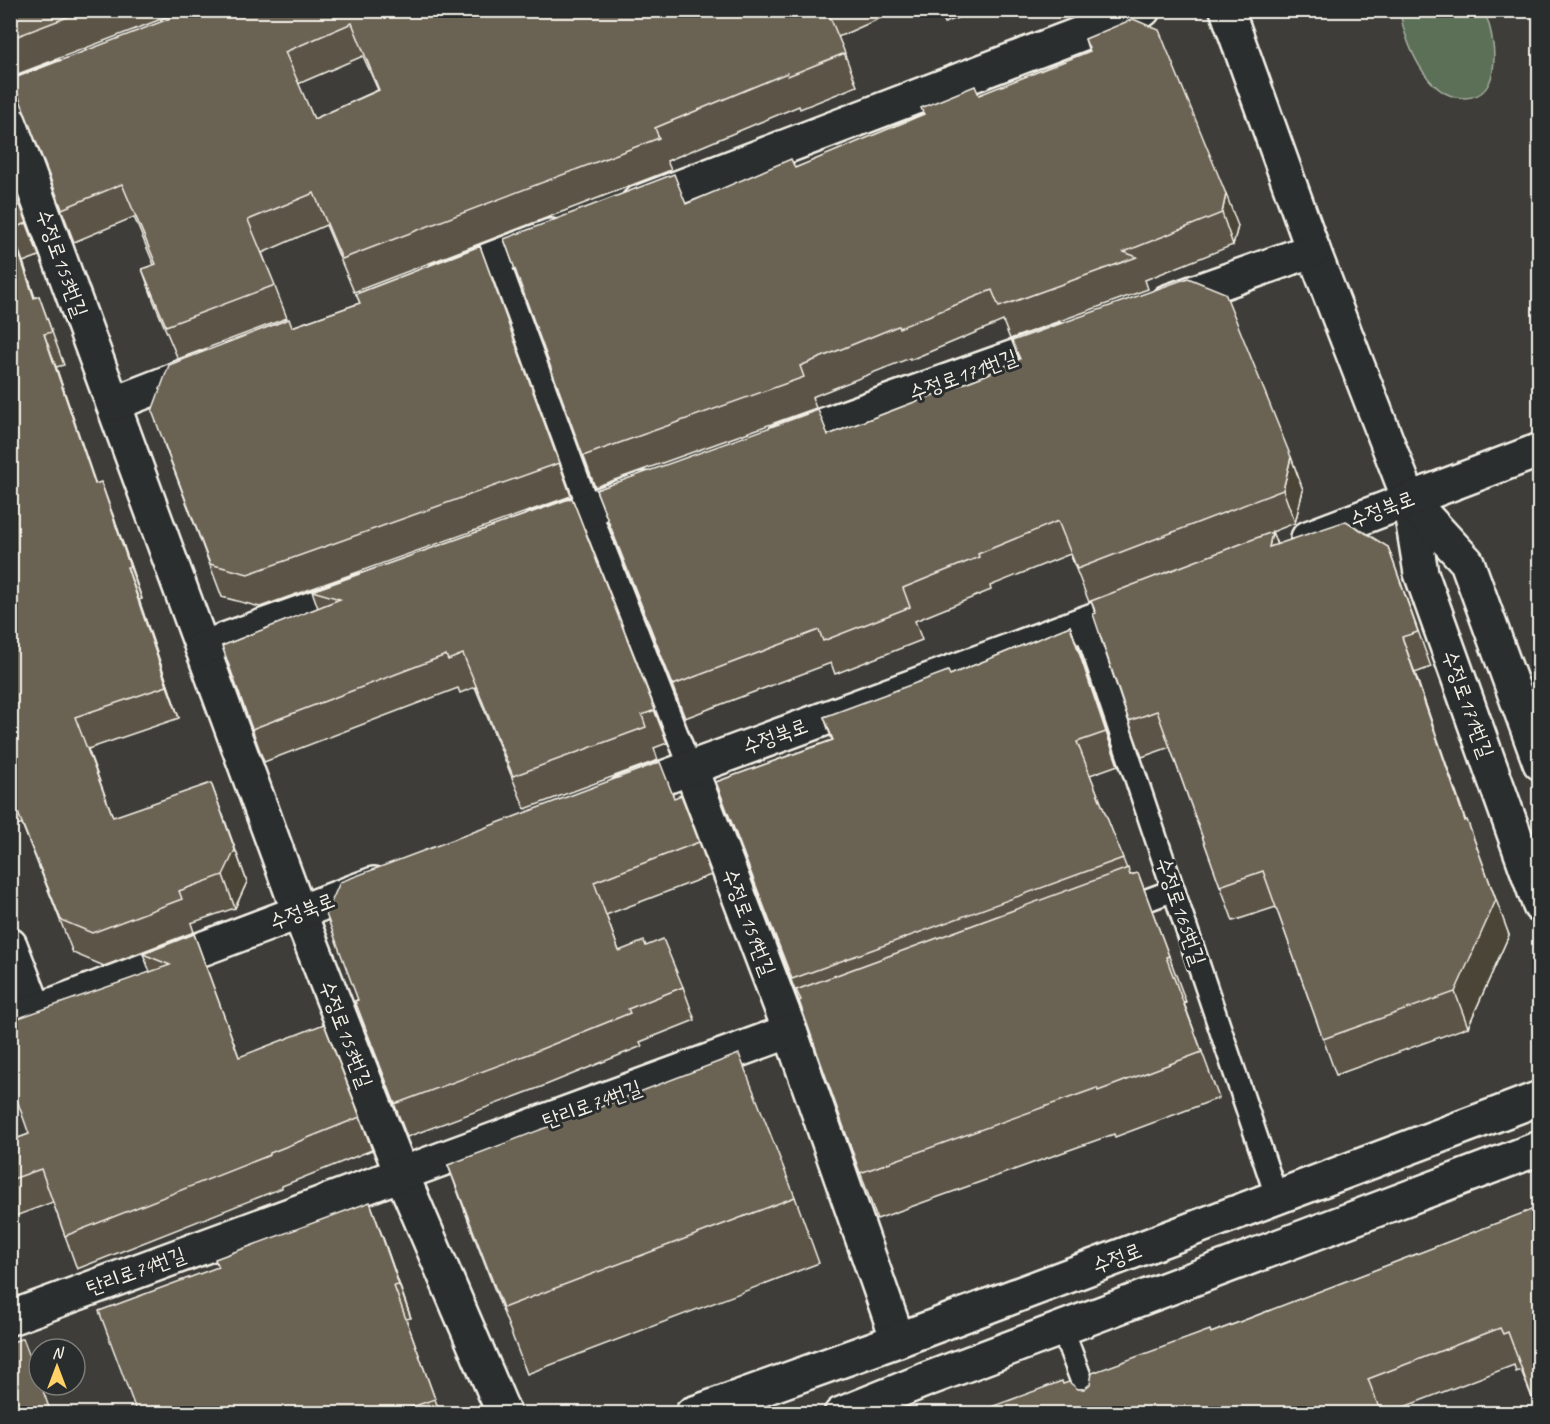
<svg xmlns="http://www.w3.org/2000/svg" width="1550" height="1424" font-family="Caveat,'Poor Story',sans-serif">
	<rect width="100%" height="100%" fill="#3e3d39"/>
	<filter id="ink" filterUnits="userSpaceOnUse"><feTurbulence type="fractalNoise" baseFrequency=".0167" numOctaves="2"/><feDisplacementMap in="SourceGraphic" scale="12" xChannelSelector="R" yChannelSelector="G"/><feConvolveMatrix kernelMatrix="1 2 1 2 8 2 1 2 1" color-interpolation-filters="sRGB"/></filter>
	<g filter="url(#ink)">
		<path fill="#5c6f58" stroke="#a8b0a0" stroke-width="1.5" d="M1400,11h84c11,23 22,88 -21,87 -37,-1 -59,-57 -63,-87z"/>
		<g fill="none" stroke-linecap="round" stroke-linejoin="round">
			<g stroke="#f4f1e8" stroke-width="26">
				<g id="lane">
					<polyline points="497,257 589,509 690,767"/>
					<polyline points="1084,624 1277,1198"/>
					<polyline points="1123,909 1174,890"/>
					<polyline points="1062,1328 1094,1414"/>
				</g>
			</g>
			<g stroke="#f4f1e8" stroke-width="38">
				<g id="street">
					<polyline points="1227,10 1313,250 1409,499 1421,573 1540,906"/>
					<polyline points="10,97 61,78"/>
					<polyline points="10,123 299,912 401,1173 504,1414"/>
					<polyline points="638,203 1143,10"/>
					<polyline points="442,278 551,236"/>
					<polyline points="1167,302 1313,250"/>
					<polyline points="113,404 203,369"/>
					<polyline points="782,440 1059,341"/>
					<polyline points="1409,499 1467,562 1540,763"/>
					<polyline points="537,528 643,489"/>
					<polyline points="1308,538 1540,450"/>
					<polyline points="202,648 361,591"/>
					<polyline points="690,767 790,1031 898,1340"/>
					<polyline points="625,792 1137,604"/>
					<polyline points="10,945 36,1012"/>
					<polyline points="10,1021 374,884"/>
					<polyline points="10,1318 790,1031"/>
				</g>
			</g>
			<g stroke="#f4f1e8" stroke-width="38">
				<g id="secondary">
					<polyline points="692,1414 898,1340 1540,1098"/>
					<polyline points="841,1414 925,1380 1540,1148"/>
				</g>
			</g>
			<use href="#lane" stroke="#2a2d2e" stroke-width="21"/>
			<use href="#street" stroke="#2a2d2e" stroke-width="33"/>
			<use href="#secondary" stroke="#2a2d2e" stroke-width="33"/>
		</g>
		<g fill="#5c5447" stroke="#f4f1e8" stroke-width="1.5" fill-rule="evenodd">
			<polygon points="10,10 185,10 10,77"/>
			<path d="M192,10h707l-61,27 19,49 -57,23 -1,-3 -132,55 4,9 -317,122 -28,-67 -64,28 25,65 -109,41 -24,-57 -12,-33 12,-4 -20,-48 -60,25 -50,-130zM363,56l15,34 -64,29 -16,-35z"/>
			<polygon points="940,10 977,10 945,23"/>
			<polygon points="1085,39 1238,226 1233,245 1145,280 1148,289 1010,339 1003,321 910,360 910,358 812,397 816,408 595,487 504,239 686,204 795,168 1089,52"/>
			<polygon points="10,179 39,256 23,262 35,298 39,296 64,365 56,367 95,484 113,515 142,599 139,600 179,718 88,749 113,817 223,815 247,882 235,908 191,923 194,932 104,966 73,953 22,824 10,829"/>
			<polygon points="480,246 571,496 260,607 222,597 164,444 292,327 360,303 356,294"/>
			<polygon points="1012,341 1291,457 1303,490 1295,523 1272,532 1277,544 1388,547 1431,667 1415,673 1465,821 1509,935 1468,1027 1336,1075 1276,907 1233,921 1170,747 1142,757 1129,721 1095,613 1091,601 1089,602 1070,554 990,586 991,590 915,621 922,640 835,674 831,663 685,718 596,490 828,435 986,375 1019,360"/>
			<polygon points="572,498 667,743 654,748 658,760 525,809 475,687 460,693 458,688 264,762 222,646 318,608 312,591"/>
			<polygon points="1070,626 1118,765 1090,775 1127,869 1130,875 1138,873 1186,1002 1184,1003 1219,1098 1115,1137 1114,1134 877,1219 799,1001 716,782 832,740 824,717 950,675"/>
			<polygon points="674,798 699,842 711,875 606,915 619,951 646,946 683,987 695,1020 640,1042 642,1046 541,1087 407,1137 355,1001"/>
			<polygon points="194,934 239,1057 360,1117 372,1150 282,1186 282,1188 77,1269 53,1202 10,1218 10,1141 29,1134 150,972 143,954"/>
			<polygon points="448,1165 795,1197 819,1263 527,1374 472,1231"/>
			<polygon points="1539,1207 1539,1413 1538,1413 1521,1370 1516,1372 1514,1365 1388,1413 975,1413 1063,1384 1078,1389 1084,1389 1211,1333"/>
			<polygon points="382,1235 411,1318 406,1319 440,1413 136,1413"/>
		</g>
		<g fill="#4b4539" stroke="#f4f1e8" stroke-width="1.5">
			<polygon points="1226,194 1238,226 1233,245 1222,213"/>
			<polygon points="11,229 23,262 46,331 34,298"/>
			<polygon points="44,334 56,367 107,517 95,484"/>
			<polygon points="1291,457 1303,490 1295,523 1283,490"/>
			<polygon points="101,482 113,515 142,599 130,567"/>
			<polygon points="1272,532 1285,567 1269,547"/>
			<polygon points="127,567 139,600 179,718 167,686"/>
			<polygon points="1070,626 1082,659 1118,765 1106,732"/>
			<polygon points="1402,637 1415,673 1478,856 1465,821"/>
			<polygon points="211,783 247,882 235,908 223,875"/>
			<polygon points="1467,820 1509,935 1468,1027 1455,992"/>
			<polygon points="370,1202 382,1235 411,1318 399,1285"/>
		</g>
		<g fill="#6b6252" stroke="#f4f1e8" stroke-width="1.5" fill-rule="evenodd">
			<polygon points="10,10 86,10 10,39"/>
			<path d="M192,10h635l18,43 -57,23 -1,-3 -132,55 4,10 -317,121 -28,-66 -66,27 27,65 -109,41 -24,-57 14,-5 -34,-80 -60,25 -50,-130zM352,23l27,67 -65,29 -29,-67z"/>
			<polygon points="1133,19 1159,30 1226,194 1222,213 1124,252 1137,257 999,307 992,290 899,328 898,326 800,366 804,377 583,456 504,239 674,174 686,204 791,159 795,168 924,114 921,108 975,86 979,95 1090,51 1085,39"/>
			<polygon points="10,179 27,223 11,229 34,298 39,296 52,332 44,334 95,484 101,482 130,567 127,567 167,686 75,717 113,817 211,783 235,850 223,875 179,891 182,899 92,933 61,920 10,793"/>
			<polygon points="480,246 559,463 248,574 210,564 152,411 169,365 289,319 292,327 360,303 356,294"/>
			<polygon points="1188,278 1225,293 1291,457 1283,490 1077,569 1058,521 978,554 979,557 903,588 910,607 823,641 819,630 673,685 596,490 818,410 828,435 986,375 1020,359 1012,341"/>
			<polygon points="572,498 655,710 642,715 646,727 513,776 463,654 448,660 446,655 252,729 222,646 340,599 312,591"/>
			<polygon points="1346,521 1388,547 1418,632 1402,637 1465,821 1467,820 1496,900 1455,992 1323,1039 1263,871 1220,886 1157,711 1129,721 1093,614 1096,613 1091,601 1272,532 1269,547"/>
			<polygon points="1070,626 1106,732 1077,742 1123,858 792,979 716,782 833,740 824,717 948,671 950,675"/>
			<polygon points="660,762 674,798 681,795 699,842 594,882 619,951 644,941 646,946 663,939 683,987 628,1009 630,1013 529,1054 395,1104 355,1001 358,1000 326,914 340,882"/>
			<polygon points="1128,868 1130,875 1138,873 1169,956 1166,957 1202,1052 1098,1091 1097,1088 860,1173 799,1001 801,1000 796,990"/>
			<polygon points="194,934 239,1057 324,1024 360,1117 270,1153 270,1155 65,1236 41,1169 10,1180 10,1141 29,1134 10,1080 10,1021 170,965 143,954"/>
			<polygon points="739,1054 795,1197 503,1308 448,1165"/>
			<polygon points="370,1202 399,1285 394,1286 435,1399 395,1413 136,1413 137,1413 99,1311 218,1267 215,1259"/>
			<polygon points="1539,1207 1539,1413 1538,1413 1508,1332 1503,1334 1500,1328 1368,1379 1381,1413 975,1413 1062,1381 1063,1384 1069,1382 1078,1389 1084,1389 1090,1384 1092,1373 1210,1330 1211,1333"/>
			<polygon points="23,1338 39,1380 39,1385 41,1385 51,1413 10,1413 10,1343"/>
		</g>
	</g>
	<g text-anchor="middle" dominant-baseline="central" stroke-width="6" stroke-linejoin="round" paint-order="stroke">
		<g font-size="21" fill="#f4f1e8" stroke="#2a2d2e">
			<text transform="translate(62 263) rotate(70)">수정로153번길</text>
			<text transform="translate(963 375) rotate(-20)">수정로171번길</text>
			<text transform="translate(1382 509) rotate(-21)">수정북로</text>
			<text transform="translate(1468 704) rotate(70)">수정로171번길</text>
			<text transform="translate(775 736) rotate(-20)">수정북로</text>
			<text transform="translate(302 911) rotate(-21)">수정북로</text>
			<text transform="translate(1181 911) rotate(71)">수정로165번길</text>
			<text transform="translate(749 922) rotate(69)">수정로159번길</text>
			<text transform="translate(346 1034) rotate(69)">수정로153번길</text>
			<text transform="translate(592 1104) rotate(-20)">탄리로74번길</text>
			<text transform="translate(1117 1258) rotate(-21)">수정로</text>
			<text transform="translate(136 1271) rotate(-20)">탄리로74번길</text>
		</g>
	</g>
	<rect width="1550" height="1424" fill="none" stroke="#2a2d2e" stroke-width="36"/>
	<rect x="18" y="18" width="1514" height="1388" fill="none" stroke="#f4f1e8" stroke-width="2" filter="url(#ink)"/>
	<g transform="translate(57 1367)"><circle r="28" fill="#2a2d2e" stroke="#7b7b78" stroke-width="1.5"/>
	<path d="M0-4.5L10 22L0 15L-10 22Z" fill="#ffd166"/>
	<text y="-9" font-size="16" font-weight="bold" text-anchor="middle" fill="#f4f1e8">N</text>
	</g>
</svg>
